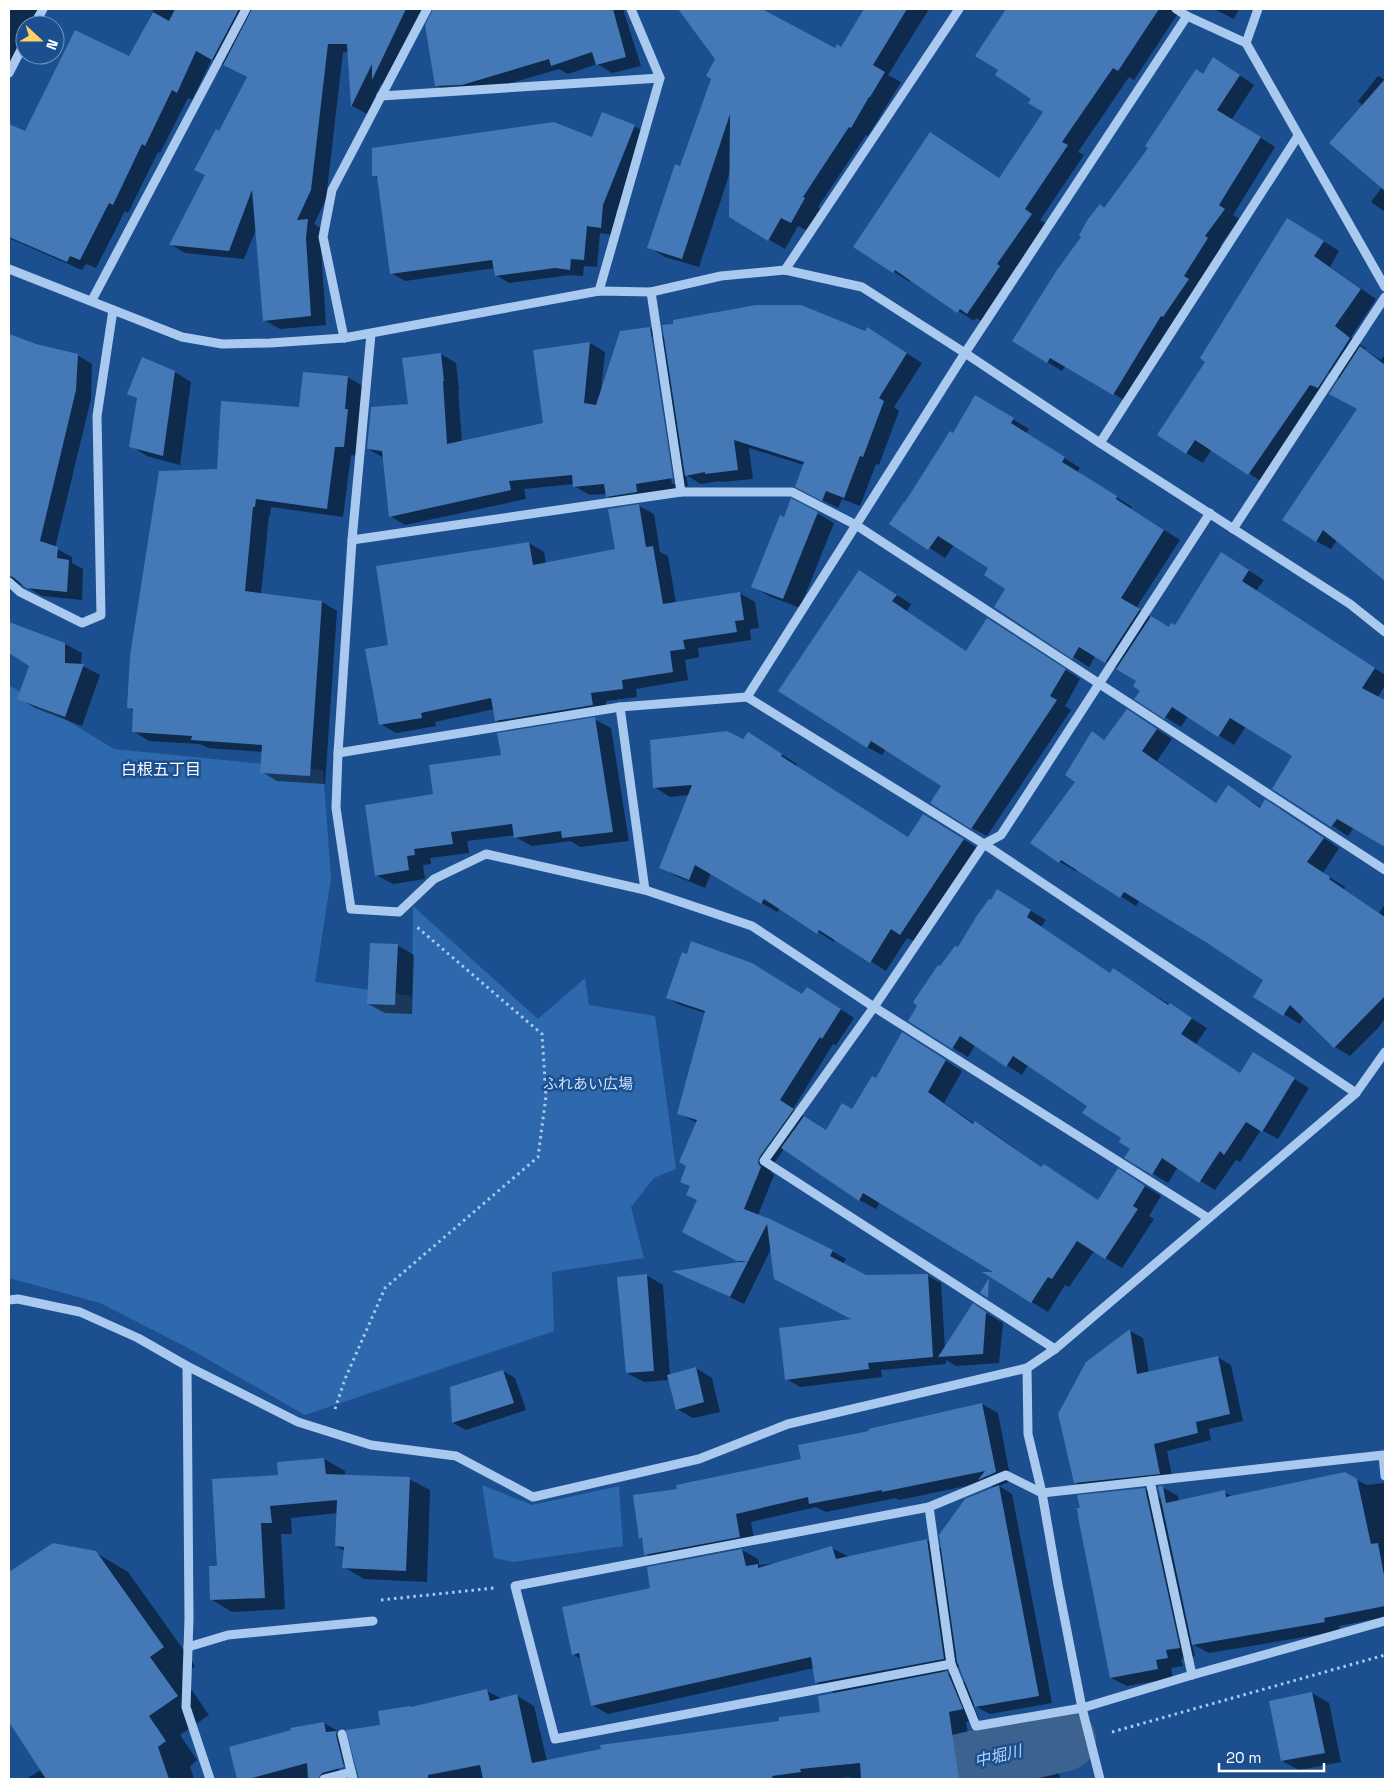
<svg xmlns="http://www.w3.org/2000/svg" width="1394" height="1788" font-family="'Space Grotesk','Noto Sans JP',sans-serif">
	<rect width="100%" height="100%" fill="#1b4f8f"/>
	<g fill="#2e69ad">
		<polygon points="9,685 114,749 323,770 331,878 315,982 412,996 413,906 538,1019 585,978 589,1005 655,1016 676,1169 654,1178 631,1207 644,1258 552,1272 554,1331 305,1415 188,1348 100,1303 9,1278"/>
		<polygon points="482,1485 532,1505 619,1486 623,1546 513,1562 494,1558"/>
	</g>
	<g fill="#0007" fill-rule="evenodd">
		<polygon points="9,9 41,9 33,25 25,25 25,34 9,68"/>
		<polygon points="154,9 425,9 387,88 381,84 367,114 352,106 349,52 343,52 326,199 314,224 323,229 321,247 326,325 280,329 264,320 257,227 244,259 185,253 170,244 206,175 220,132 248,78 212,59 192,100 188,98 160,153 158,152 128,213 125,211 96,268 86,264 82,270 9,238 9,126 25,133 130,57"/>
		<polygon points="431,9 623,9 641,66 612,73 597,64 568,74 559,69 478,93 451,94 436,85 434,10"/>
		<polygon points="679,9 764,9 762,10 836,50 841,48 865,9 929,9 888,75 901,82 868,136 866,135 818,207 821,209 808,231 798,226 785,249 730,217 730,172 699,267 665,257 649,247 681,167 712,78 717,59"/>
		<polygon points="1007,9 1181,9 1134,80 1129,77 1078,152 1084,155 1040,220 1047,224 984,322 976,318 974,321 911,280 910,282 854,247 1000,178 1045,112 1033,98 999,70 977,55"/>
		<polygon points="1214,9 1239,9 1234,19"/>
		<polygon points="1229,68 1254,85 1232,119 1275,147 1233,215 1239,219 1220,246 1222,248 1129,403 1066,365 1062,371 1047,362 1105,209 1203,75"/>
		<polygon points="1378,76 1385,80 1385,212 1371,202 1382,187 1363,106 1358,101"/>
		<polygon points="634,126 648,134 616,213 614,235 600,233 597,267 584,266 583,276 570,275 509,283 496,275 495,268 405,281 391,273 378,178 373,175 593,138"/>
		<polygon points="1304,229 1339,251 1330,267 1376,299 1351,337 1366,349 1365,350 1381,360 1385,354 1385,398 1328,373 1319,390 1326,395 1265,484 1212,449 1203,463 1186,453"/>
		<path d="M650,328l15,9 201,-5 17,6 39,25 -28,44 5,4 -20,54 -3,-1 -16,42 -18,-7 -4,9 -26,-13 -8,-30 -55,-17 4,31 -31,3 -3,-1 -18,3 -15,-9 2,11 -37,7 -28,12 -16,-9v-2l-17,1 -16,-9v-2l-50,5 2,10 -121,26 -15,-9 -6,-58 -16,-9 42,-44 31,-51 15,9 3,26 -1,1 4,52 82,-18 46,-81 15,9 -4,37zM650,337h3l22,147h-3z"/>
		<polygon points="9,336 36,345 77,355 92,364 91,399 55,548 72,557 72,563 83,569 82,600 42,596 24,585 21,585 9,578 10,512 9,512"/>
		<polygon points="175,372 191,382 180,465 147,456 131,446 138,399 128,393"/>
		<polygon points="347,377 363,386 359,456 351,455 343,517 271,507 270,516 269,515 261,594 322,602 337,611 325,784 277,781 262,772 263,752 208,748 200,744 149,741 133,731 135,711 128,708 218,470 300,408"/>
		<polygon points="976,397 1029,429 1026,433 1080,468 1077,472 1132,507 1131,509 1180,540 1136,608 1169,628 1174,626 1237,563 1264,580 1256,591 1385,675 1385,685 1378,697 1385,701 1385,780 1316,760 1246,726 1234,745 1188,716 1181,727 1136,699 1142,690 1137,681 1096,655 1089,667 995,607 1007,588 990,568 954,545 945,558 891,523 954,434"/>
		<polygon points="1368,423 1385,435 1385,579 1337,540 1331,549 1316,541"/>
		<polygon points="639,506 654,514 660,552 668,556 676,603 739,593 755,602 759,628 750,629 751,640 698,648 699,657 685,660 688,680 636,689 637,697 606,701 607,713 512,729 496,720 494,709 435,722 436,726 396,733 381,724 389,646 529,543 544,552 546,564 617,550"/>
		<polygon points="817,513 834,523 800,608 769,596 753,586 785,519"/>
		<polygon points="859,571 911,604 907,611 967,652 1002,628 1080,679 1065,706 1071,710 987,836 972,828 943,785 886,749 882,755 867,747"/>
		<polygon points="9,623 65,644 82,653 81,665 100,675 82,726 35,708 19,698 31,665 9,652"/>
		<polygon points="594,719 611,728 629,841 580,847 571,841 532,846 515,837 515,835 467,841 469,853 430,858 431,864 423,865 425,879 393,884 376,875 434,795 503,756"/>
		<polygon points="1143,720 1172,739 1157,761 1217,804 1228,787 1262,808 1282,810 1339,848 1323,873 1345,887 1344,889 1379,913 1385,904 1385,1018 1379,1027 1350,1056 1335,1047 1304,1017 1300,1024 1254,996 1265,980 1140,900 1136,906 1077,869 1076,871 1060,862 1032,842 1106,741"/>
		<polygon points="749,734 797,764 796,766 908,838 940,824 979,849 917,943 907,938 886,971 835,939 834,942 780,908 777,912 711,873 705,888 676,876 660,867 689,795 670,797 654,787 744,741"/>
		<polygon points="1292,759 1385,813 1385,845 1354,827 1348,836 1274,788"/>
		<polygon points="1013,900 1046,920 1041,927 1111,974 1114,970 1207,1028 1196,1044 1241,1074 1269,1063 1309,1088 1278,1139 1261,1130 1240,1162 1236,1160 1215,1190 1178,1167 1168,1183 1126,1157 1132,1148 1123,1138 1088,1106 1028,1065 1022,1075 975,1045 968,1057 910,1021 941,968 958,948"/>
		<polygon points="397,945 414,955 412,1014 385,1013 368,1004"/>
		<polygon points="821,996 854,1018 836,1045 833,1044 793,1109 827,1131 853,1110 877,1080 919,1043 962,1071 944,1103 975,1124 976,1122 992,1132 1042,1168 1044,1165 1060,1175 1099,1201 1135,1180 1161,1196 1149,1216 1154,1219 1122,1268 1094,1251 1069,1287 1065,1285 1048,1312 986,1274 998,1273 880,1202 876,1209 859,1200 784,1149 772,1166 771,1172 774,1175 758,1215 832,1251 846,1259 843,1264 865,1276 927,1275 941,1283 945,1349 973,1305 1003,1323 999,1363 956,1366 946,1360 946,1364 881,1370 882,1377 800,1387 787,1379 854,1320 771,1249 744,1304 676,1271 742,1263 697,1239 698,1201 691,1186 688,1166 697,1123 678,1113 705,1013 680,1005 667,997"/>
		<polygon points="646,1275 663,1285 670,1375 696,1368 712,1378 720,1412 693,1418 677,1409 670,1380 644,1382 627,1373"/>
		<polygon points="1130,1331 1143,1338 1149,1373 1217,1357 1231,1365 1243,1421 1209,1429 1211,1440 1167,1451 1173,1481 1088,1490 1075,1482"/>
		<polygon points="503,1371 515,1378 526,1410 466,1430 453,1423 451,1388"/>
		<path d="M982,1404l16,9 13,68 -12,5 13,8 40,209 -62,11 -17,-9 6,14 -13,3 9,57 67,-15 17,10 1,5h-209l-1,-2 -16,2h-449l-9,-52 5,-1 31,-18 75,-17 15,8 15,-3 17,10 13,55 234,-39 41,-9 14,-19 -19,-11 -3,-15 -206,46 -16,-9 -11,-46 -8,-5 79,-65 90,-39 16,9 1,6 25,-3 48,-14 17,9 78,-17 15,9 53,-61 -10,-6 -86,18 -3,-2 -70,14 -10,-5 -65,15 4,23 -94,18 -15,-9 -3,-14 -3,-2 39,-48 123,-30 68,-28zM960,1667l7,17 -23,-13z"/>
		<polygon points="324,1459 345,1471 345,1476 409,1479 430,1490 427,1582 364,1579 344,1567 345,1551 336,1546 337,1513 291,1518 292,1534 281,1534 285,1609 232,1612 212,1600 219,1567 280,1476 279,1463"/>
		<polygon points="1345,1474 1367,1485 1385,1483 1385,1617 1339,1626 1340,1631 1209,1653 1192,1644 1195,1656 1181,1659 1183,1666 1171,1668 1173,1678 1127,1686 1111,1678 1145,1489 1162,1499 1162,1487 1178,1496 1179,1502 1224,1492 1233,1497"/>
		<polygon points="53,1544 96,1553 128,1572 195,1666 182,1676 209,1715 180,1735 197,1760 190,1766 194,1779 26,1779 41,1770 9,1720 9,1573"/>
		<polygon points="1312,1693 1329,1703 1341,1762 1299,1770 1282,1761"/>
		<polygon points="324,1723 341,1733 347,1764 338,1766 339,1771 327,1779 239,1779 230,1748"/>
	</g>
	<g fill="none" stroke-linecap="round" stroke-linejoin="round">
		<polyline stroke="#3c6290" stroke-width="62" points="902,1779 1065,1740"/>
	</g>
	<g fill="#4478b7">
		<polygon points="175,9 239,9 212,60 196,51 177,93 172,90 145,146 142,144 113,205 109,203 80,260 70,256 67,262 9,237 9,124 25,131 75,30 129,56 153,12 169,21"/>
		<polygon points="252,9 406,9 372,80 372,64 351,107 347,44 328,44 311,190 297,220 308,219 306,238 311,316 263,321 252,190 229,251 169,245 205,175 194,170 216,129 219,131 247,77 223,65"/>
		<polygon points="433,9 613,9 626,57 596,65 592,52 551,66 549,59 462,85 435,86 425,25"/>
		<polygon points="678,9 762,9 835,48 837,44 841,47 864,9 907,9 873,65 885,72 870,97 869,97 851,128 849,127 803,197 805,198 791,223 781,218 768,241 729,217 730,114 682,259 647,248 675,164 680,166 711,79 706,76 715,59"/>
		<polygon points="1006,9 1159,9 1118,71 1113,68 1062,142 1068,145 1025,209 1032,214 997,264 1000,266 967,314 960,309 957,313 895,270 893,273 853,247 930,132 999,178 1043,112 1028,103 1031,99 995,75 998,70 975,56"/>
		<polygon points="1213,57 1240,75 1217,110 1261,137 1219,205 1225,209 1205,236 1208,238 1184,276 1189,279 1163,317 1161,316 1113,395 1050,358 1047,363 1012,341 1057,270 1081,237 1079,235 1088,219 1100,204 1104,208 1148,148 1145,146 1196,69 1203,74"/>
		<polygon points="1385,79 1385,191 1329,143"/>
		<polygon points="602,112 635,125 603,205 601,228 587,226 584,260 571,259 570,270 555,268 495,276 492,260 390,274 377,176 372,176 372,148 554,122 592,137"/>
		<polygon points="1287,218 1324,241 1314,256 1361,289 1335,326 1350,338 1318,388 1310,385 1248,475 1195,440 1186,454 1157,435 1205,362 1200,358"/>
		<polygon points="756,305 801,305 865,331 867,327 907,353 879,398 884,401 863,457 860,456 844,498 826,491 822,501 795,487 804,462 734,440 738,470 705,474 705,472 685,476 662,325 673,324 673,320"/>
		<polygon points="650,327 673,478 636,484 637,492 606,497 604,484 573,487 572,475 509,481 511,490 389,517 382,451 367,449 371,407 408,404 402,358 441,353 444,381 443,381 447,444 543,423 533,350 590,342 584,403 596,405 620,331"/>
		<polygon points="9,334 36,344 78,354 76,390 40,541 58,547 57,558 69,560 67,592 26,588 13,577 9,576"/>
		<polygon points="1360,346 1385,365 1385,581 1323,530 1316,542 1282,520 1357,409 1329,394"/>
		<polygon points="142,357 175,371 163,456 129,447 137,398 127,394"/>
		<polygon points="303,372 348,376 345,409 348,409 344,447 335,447 327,509 256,499 255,507 253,507 245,591 322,601 310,776 260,773 262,745 191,740 192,736 132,732 133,709 127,708 130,656 159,471 217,469 221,401 299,407"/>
		<polygon points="975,395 1014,418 1011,423 1065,457 1062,462 1117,496 1116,499 1164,530 1121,598 1140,609 1105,663 1079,647 1072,659 994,607 1005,589 984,575 988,568 938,536 928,550 889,524 904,502 905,502 950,431 953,433"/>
		<polygon points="791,498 818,512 783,599 751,587 780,515 784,517"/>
		<polygon points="639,504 646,547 653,546 663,604 740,592 744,620 735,621 737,632 683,640 685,649 670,651 673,672 622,680 623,689 591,693 593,705 495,721 491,698 421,713 422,718 379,725 365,649 388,645 376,566 529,542 533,565 615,549 608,509"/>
		<polygon points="1221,552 1249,570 1242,581 1375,668 1362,688 1385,700 1385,847 1337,819 1331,827 1272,789 1292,756 1230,718 1218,737 1172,707 1164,719 1134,699 1140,691 1133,686 1136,681 1116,669 1151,616 1169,627 1171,623 1175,625"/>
		<polygon points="859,570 897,595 892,601 966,651 987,618 1066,669 1050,696 1057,700 971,829 930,803 941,786 871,741 867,748 778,691"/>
		<polygon points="9,622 65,643 65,663 84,664 65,717 17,699 29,666 9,653"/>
		<polygon points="1127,709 1157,729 1142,751 1216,803 1228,785 1260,808 1265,799 1324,838 1307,862 1330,877 1329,879 1385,917 1385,996 1334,1048 1290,1005 1283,1016 1253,997 1263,980 1207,943 1124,892 1120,898 1061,860 1059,863 1030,843 1075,782 1065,775 1092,731 1104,740"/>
		<polygon points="595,717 613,832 562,838 561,831 514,838 512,824 451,832 453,844 414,849 415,855 407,856 409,870 375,876 365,805 433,794 429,765 501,755 497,733"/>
		<polygon points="727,731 743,739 748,732 782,754 781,756 908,837 923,814 964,839 900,935 891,929 870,963 819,930 817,934 764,899 761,904 695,865 689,880 659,868 692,785 653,788 650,740"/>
		<polygon points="997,889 1031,910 1027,917 1110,973 1113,968 1168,1005 1170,1003 1192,1018 1181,1034 1240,1073 1253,1052 1295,1078 1262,1132 1246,1122 1224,1155 1220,1151 1199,1183 1162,1158 1152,1175 1124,1158 1130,1149 1119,1142 1121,1138 1082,1113 1087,1106 1013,1056 1006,1067 960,1036 952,1049 908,1021 917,1006 913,1002 938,965 940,966 955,946 958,947 976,917 989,899 991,900"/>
		<polygon points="691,941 752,963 802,994 807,987 841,1009 822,1039 820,1037 780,1100 794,1109 759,1158 758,1163 761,1167 744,1209 770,1219 833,1250 830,1256 866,1275 928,1274 933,1357 868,1363 869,1369 785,1380 779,1328 851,1319 774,1279 767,1224 730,1297 672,1271 748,1261 737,1261 682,1232 697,1200 686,1195 690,1186 680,1182 686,1166 679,1162 697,1120 677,1114 705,1011 666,998 682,952 687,954"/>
		<polygon points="370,943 398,944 395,1005 367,1004"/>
		<polygon points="902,1032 946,1060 928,1092 973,1124 975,1121 1041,1167 1044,1164 1098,1200 1118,1168 1145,1186 1133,1206 1138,1209 1105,1259 1077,1241 1052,1279 1048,1277 1031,1303 982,1272 993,1272 863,1193 859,1201 781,1148 804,1116 826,1130 842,1103 852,1109 872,1076 876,1078"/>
		<polygon points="647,1274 654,1371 626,1373 617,1277"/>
		<polygon points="989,1278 988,1298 980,1293"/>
		<polygon points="973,1303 986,1312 983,1354 938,1357"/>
		<polygon points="1130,1329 1137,1374 1218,1356 1230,1414 1196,1422 1198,1433 1154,1444 1160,1474 1074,1483 1058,1414 1086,1362"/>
		<polygon points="696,1367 704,1402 676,1410 667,1375"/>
		<polygon points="503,1370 514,1403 452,1423 450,1387"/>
		<polygon points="982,1403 996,1472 978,1480 985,1471 882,1492 882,1490 809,1504 808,1497 736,1514 740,1537 644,1555 642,1538 639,1539 633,1495 677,1489 676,1485 801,1459 798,1445 869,1431 868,1429"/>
		<polygon points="324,1458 326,1474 410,1477 406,1571 342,1568 344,1547 335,1546 337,1500 270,1506 272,1523 261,1523 265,1598 210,1600 209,1566 217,1566 212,1479 278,1475 277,1462"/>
		<polygon points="1345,1472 1357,1479 1371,1544 1378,1543 1385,1581 1385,1606 1324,1618 1325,1622 1192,1645 1158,1486 1163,1486 1166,1503 1225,1490 1226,1497"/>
		<polygon points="999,1485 1039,1696 975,1707 957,1662 939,1535 965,1499"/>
		<polygon points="1145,1488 1180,1648 1166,1650 1168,1658 1156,1660 1158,1669 1110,1678 1079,1522 1077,1508 1080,1508 1077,1495"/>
		<polygon points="927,1539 944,1659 815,1683 811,1657 591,1706 579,1653 572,1655 562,1607 650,1588 647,1567 742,1549 746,1566 758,1564 758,1568 832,1546 836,1559"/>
		<polygon points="53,1543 96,1551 164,1647 150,1657 178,1696 149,1716 166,1741 158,1747 169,1779 46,1779 9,1722 9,1572"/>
		<polygon points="947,1671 963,1709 949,1712 959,1779 861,1779 860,1763 800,1769 801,1772 772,1776 773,1779 483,1779 480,1765 428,1775 428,1779 359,1779 346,1730 380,1725 378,1711 410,1706 411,1707 487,1689 490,1701 517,1694 532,1763 601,1749 600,1745 779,1721 779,1717 820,1712 818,1696"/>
		<polygon points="1312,1692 1325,1753 1281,1761 1269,1701"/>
		<polygon points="324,1722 326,1732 337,1731 336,1735 344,1767 322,1773 318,1779 308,1779 307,1763 249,1779 237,1779 229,1747 291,1730 290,1728"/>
	</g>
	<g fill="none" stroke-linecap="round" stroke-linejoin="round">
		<g stroke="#a9c9ee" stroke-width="3" stroke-dasharray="2.5 4" stroke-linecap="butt">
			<polyline points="335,1409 345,1379 385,1288 538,1157 546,1096 542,1034 417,927"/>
			<polyline points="381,1600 494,1588"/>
			<polyline points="1112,1732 1385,1655"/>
		</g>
		<g stroke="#a9c9ee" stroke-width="9">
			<polyline points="1176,9 1187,16 1246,43"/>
			<polyline points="1258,9 1246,43 1385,287"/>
			<polyline points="34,25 43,9"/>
			<polyline points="9,73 25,42"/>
			<polyline points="381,96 660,78"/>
			<polyline points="9,269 182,337 222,344 270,343 344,338 599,291 651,292 721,276 785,270 862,287 965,353 1100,443 1350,604 1385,632"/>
			<polyline points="785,270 959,9"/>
			<polyline points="599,291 660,78 631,9"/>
			<polyline points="651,292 681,492"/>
			<polyline points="92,300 246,9"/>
			<polyline points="371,334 352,540 338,753 336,808 351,909 399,912 434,879 486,854 645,890 752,926 874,1007 1208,1218"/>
			<polyline points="344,338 323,237 332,190 427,9"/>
			<polyline points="1100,443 1298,136"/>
			<polyline points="1233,529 1385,297"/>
			<polyline points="352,540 681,492 792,492 856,525 1385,870"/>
			<polyline points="9,582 20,592 82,623 101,615 97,416 113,310"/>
			<polyline points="747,697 965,353 1187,16"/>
			<polyline points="620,707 645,890"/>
			<polyline points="338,753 620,707 747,697 984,844 1356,1093"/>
			<polyline points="9,1300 18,1299 80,1312 138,1338 187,1366 298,1422 371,1445 456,1456 533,1497 699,1459 788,1424 1027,1368"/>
			<polyline points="1055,1349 764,1161 874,1007 984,844 1001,835 1210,513"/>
			<polyline points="187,1366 189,1619 186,1707 210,1779"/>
			<polyline points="1385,1476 1383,1455 1042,1493 1006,1475 929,1507 515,1586 555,1739 951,1664 976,1726 1082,1708 1192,1675 1385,1621"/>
			<polyline points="1150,1481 1192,1675"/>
			<polyline points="929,1507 951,1664"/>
			<polyline points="188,1647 228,1635 373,1621"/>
			<polyline points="342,1734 353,1779"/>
			<polyline points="324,1779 351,1772"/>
			<polyline points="1100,1779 1082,1708 1058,1585 1042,1493 1028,1434 1027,1368 1055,1349 1356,1093 1385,1052"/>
		</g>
	</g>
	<g text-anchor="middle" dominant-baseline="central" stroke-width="5" stroke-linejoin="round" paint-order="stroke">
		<g font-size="15" fill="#cfe3fa" stroke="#1b4f8f">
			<text x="588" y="1083">ふれあい広場</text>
		</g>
		<g font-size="16" fill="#fff" stroke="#1b4f8f">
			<text x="161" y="769">白根五丁目</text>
		</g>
		<g font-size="16" font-style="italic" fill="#b5d3f5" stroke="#1b4f8f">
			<text transform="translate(998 1756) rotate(-13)">中堀川</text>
		</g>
	</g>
	<rect width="1394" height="1788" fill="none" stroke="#ffffff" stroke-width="20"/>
	<g transform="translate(40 40) rotate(111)"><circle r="24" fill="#1b4f8f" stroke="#7695bc"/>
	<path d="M0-4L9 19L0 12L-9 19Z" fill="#ffd166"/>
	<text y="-8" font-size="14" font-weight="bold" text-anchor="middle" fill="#ffffff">N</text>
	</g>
	<path d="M1219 1763v8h105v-8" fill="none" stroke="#ffffff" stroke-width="2.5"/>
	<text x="1226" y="1763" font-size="15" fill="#ffffff" stroke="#1b4f8f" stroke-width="4" paint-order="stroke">20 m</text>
</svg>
